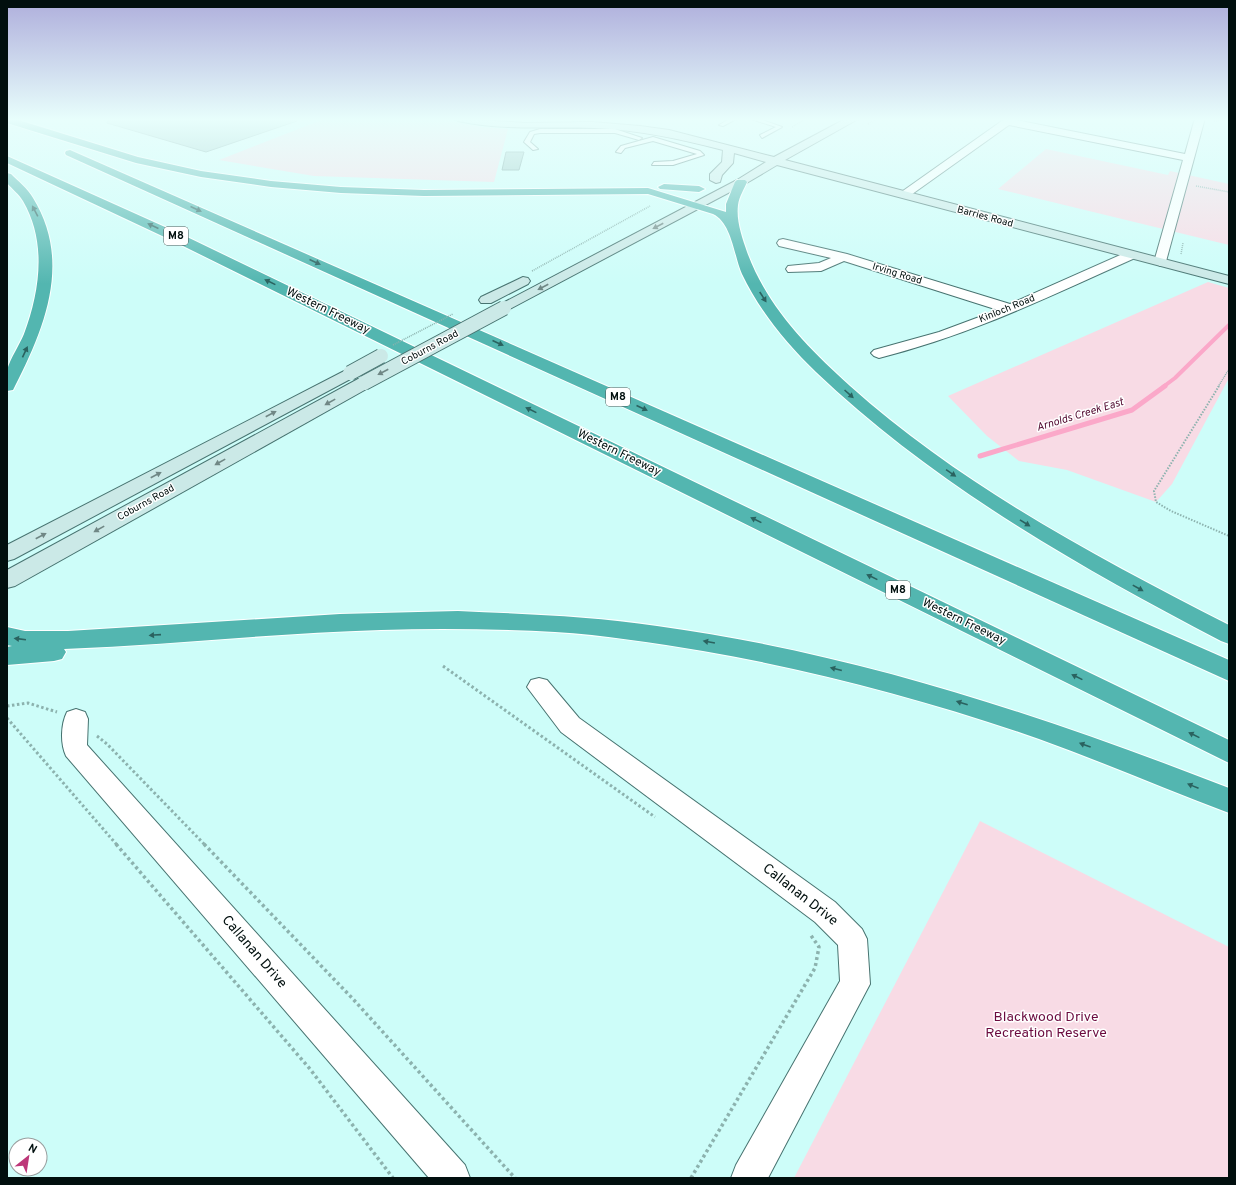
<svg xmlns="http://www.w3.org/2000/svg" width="1236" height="1185" font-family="Overpass,sans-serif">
	<rect width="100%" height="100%" fill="#cdfdf9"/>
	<g fill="#f8dbe5">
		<polygon points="324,119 441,119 482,127 508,129 494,182 314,176 219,160"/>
		<polygon points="1046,149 1168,175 1170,171 1229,184 1229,245 998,189"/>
		<polygon points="1208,282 1229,288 1229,378 1172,484 1156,502 1067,470 1019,461 987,436 948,396"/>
		<polygon points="980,821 1229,947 1229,1178 794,1178"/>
	</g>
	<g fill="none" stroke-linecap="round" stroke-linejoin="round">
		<polyline stroke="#fba8c9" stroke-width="4" points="1163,387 1175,378 1229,325"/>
		<polyline stroke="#fba8c9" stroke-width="5" points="980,456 1132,410 1165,386"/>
	</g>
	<g fill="#99c8c4" stroke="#6c9996">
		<polygon points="108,118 297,118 297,121 206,152 107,123"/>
		<polygon points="506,152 524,152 519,170 502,170"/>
	</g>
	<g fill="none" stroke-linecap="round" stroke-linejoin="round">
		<g stroke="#477370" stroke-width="2">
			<g id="lane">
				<polygon points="731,118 738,118 723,126 719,125"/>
				<polygon points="748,118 757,118 782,127 762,138 760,135 776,127"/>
				<polygon points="540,129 615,129 642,138 639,140 615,133 540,133 534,134 530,142 538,149 533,150 524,142 530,132"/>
				<polygon points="653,137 700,151 704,155 673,165 652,165 654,162 673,161 697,154 653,141 625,148 621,153 616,152 621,146"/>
			</g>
		</g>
		<g stroke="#477370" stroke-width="2">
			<g id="street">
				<polygon points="1006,118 1017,118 1016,120 1185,154 1195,118 1205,118 1165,265 1160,266 1154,262 1183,160 1009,125 908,197 900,197 898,195 900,193"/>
				<path d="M783,239l64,15 163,50 117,-52h8l2,3 -2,3c-85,38 -164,77 -256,100l-5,-2 -3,-3 3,-3 65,-18 59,-22 -154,-49 -23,10 -33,1 -2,-3 2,-3 31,-3 12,-5 -52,-12 -2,-3 2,-3z"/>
				<polygon points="539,678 547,680 579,718 835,902 862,929 867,939 870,984 768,1178 731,1178 736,1165 840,981 838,945 815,922 561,732 527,687 531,680"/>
				<path d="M76,709l9,3 3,7 -1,26 378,420 5,13h-41l-363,-422c-6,-13 -5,-32 1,-44z"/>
			</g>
		</g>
		<g stroke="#477370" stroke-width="2">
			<g id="secondary">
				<path d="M453,118l72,5 67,-1 48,4 29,4 105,27 73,-39h13l-75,42 444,116v8l-452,-119 -32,19 -241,128 -5,-1 -2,-3 2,-3 238,-125 29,-18 -32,-9 -1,10 -11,12 -2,7 -4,1 -6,-3v-6l12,-12 1,-12c-43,-11 -83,-20 -129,-22 -46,-2 -90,3 -136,-7z"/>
				<polygon points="523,277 528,278 530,281 528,284 491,303 481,303 479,300 481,297"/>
				<polygon points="350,368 356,370 358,373 356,376 14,559 7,561 7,545"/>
				<polygon points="364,378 370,379 372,383 370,387 15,586 7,588 7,570 358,379"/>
			</g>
		</g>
		<g stroke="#fff" stroke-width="2">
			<g id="highway">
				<path d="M7,118h5l126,39 63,14 70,10 70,6 83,3 224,-2 78,24v-8l9,-22 2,-2h8l2,2c-3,7 -8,15 -9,23 -2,16 4,32 9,47 20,55 61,96 103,134 112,100 246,171 379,239v19l-8,-3c-145,-76 -286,-156 -405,-269 -29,-28 -57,-62 -74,-98 -8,-18 -10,-51 -29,-60l-65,-20 -224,2 -83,-3 -70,-6 -70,-10 -65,-14 -129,-40z"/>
				<polygon points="70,150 1229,660 1229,681 66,155 65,153 66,151"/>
				<polygon points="7,156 185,236 1229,740 1229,763 175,242 7,163"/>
				<path d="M7,173l4,1c7,7 17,15 22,24 39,63 12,129 -18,188l-2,4 -6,1c0,-6 -2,-15 0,-21 4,-13 12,-24 17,-36 16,-43 23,-92 -1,-133 -4,-7 -11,-12 -16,-18z"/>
				<polygon points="664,184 699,186 705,189 699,192 660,189 658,187"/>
				<path d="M458,611c67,3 133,5 199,15 198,27 387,90 572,162v25c-64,-24 -126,-51 -190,-74 -109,-38 -221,-68 -336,-88 -49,-8 -99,-16 -148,-19 -58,-3 -116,-4 -174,-2 -106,3 -211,15 -317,19l2,3 -4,7 -8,2 -47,4v-18l5,-1 -5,-1v-18l18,4h43l272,-17z"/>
			</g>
		</g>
		<g stroke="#8cb2ae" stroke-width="1.5" stroke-dasharray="1 1" stroke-linecap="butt">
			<polyline points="1214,121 1229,120"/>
			<polyline points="868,124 878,118"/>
			<polyline points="792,127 807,118"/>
			<polyline points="1196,186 1229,192"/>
			<polyline points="1181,254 1183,243"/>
			<polyline points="532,271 650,206"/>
			<polyline points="1218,387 1229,369"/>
		</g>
		<polyline stroke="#8cb2ae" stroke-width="2" stroke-dasharray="1.5 1.5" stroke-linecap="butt" points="1219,386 1154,491 1156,502 1171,511 1229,536"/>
		<g stroke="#8cb2ae" stroke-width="3" stroke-dasharray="2.5 2.5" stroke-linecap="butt">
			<polyline points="443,666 655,817"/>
			<polyline points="7,706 28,703 57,712"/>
			<polyline points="7,718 117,845"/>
			<polyline points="97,736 107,744 205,845"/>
		</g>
		<g stroke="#8cb2ae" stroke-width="3.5" stroke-dasharray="3 3" stroke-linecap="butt">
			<polyline points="116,844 310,1069 393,1178"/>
			<polyline points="204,844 353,999 515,1178"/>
			<polyline points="691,1178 815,968 819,947 810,934"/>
		</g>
		<use href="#lane" fill="#fff" fill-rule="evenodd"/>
		<use href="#street" fill="#fff" fill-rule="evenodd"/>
		<use href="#secondary" fill="#cbe9e7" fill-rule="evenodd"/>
		<use href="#highway" fill="#53b6b0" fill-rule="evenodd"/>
		<g stroke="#477370" stroke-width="16" stroke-linecap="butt">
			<g id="secondary-bridge">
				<polyline points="350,373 381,356"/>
				<polyline points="364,383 504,308"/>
			</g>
		</g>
		<polyline stroke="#8cb2ae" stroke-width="1.5" stroke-dasharray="1 1" stroke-linecap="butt" points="393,345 453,314"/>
		<use href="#secondary-bridge" stroke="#cbe9e7" stroke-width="14"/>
	</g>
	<defs><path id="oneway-solid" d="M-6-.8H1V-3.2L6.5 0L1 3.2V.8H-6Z"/></defs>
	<g fill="#2a625f">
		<use href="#oneway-solid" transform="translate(196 209) rotate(24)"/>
		<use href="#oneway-solid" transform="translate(35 211) rotate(-118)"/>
		<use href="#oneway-solid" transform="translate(153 226) rotate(-155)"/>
		<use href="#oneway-solid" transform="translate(315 262) rotate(24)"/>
		<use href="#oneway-solid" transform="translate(270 282) rotate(-154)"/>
		<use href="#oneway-solid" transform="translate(763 297) rotate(57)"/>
		<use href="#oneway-solid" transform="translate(498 343) rotate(24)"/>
		<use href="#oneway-solid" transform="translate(25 352) rotate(-65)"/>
		<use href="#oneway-solid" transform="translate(849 394) rotate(42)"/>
		<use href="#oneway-solid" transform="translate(642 408) rotate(24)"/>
		<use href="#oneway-solid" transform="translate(531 410) rotate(-154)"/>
		<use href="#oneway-solid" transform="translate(951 473) rotate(35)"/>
		<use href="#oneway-solid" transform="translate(756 520) rotate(-154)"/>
		<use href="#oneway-solid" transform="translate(1025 523) rotate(32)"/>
		<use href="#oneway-solid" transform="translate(872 577) rotate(-154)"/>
		<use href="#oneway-solid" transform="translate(1138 588) rotate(29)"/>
		<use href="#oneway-solid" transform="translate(155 635) rotate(176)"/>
		<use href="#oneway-solid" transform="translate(20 639) rotate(-173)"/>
		<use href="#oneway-solid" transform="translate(709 642) rotate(-170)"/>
		<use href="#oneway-solid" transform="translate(836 669) rotate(-166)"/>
		<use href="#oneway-solid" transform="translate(1077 677) rotate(-154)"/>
		<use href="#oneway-solid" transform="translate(962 703) rotate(-162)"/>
		<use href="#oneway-solid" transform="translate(1194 735) rotate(-154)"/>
		<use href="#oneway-solid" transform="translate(1085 745) rotate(-160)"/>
		<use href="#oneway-solid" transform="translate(1193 786) rotate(-158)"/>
	</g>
	<g fill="#708785">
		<use href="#oneway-solid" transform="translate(658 226) rotate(152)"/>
		<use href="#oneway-solid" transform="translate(543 287) rotate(152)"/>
		<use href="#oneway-solid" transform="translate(383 372) rotate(152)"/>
		<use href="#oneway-solid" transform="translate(330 402) rotate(151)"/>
		<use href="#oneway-solid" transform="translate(271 414) rotate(-28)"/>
		<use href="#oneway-solid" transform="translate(220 462) rotate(151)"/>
		<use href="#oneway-solid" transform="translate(156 475) rotate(-28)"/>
		<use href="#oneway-solid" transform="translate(99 529) rotate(151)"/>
		<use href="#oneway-solid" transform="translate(41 536) rotate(-28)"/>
	</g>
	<linearGradient id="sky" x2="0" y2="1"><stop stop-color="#afafdc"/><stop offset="0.42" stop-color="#e8fefc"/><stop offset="1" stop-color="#e8fefc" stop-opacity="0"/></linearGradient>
	<rect width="1236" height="284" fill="url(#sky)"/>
	<g text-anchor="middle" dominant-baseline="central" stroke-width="3" stroke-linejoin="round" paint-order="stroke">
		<g font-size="10" fill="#010f0e" stroke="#fff">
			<text transform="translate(985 217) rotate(15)">Barries Road</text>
			<text transform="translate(897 274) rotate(17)">Irving Road</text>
			<text transform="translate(1007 309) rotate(-22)">Kinloch Road</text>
			<text transform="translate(430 348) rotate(-28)">Coburns Road</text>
			<text transform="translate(146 503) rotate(-29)">Coburns Road</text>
		</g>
		<g fill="#fff" stroke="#4d5756" stroke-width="1">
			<rect x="164" y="227" width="24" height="18" rx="3"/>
			<rect x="606" y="388" width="24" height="18" rx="3"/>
			<rect x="886" y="581" width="24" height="18" rx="3"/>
		</g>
		<g font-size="11" font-weight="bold" fill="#010f0e">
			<text x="176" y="236">M8</text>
			<text x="618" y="397">M8</text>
			<text x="898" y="590">M8</text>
		</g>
		<g font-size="11" font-style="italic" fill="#50082e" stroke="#fff">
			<text transform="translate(1080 415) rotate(-17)">Arnolds Creek East</text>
		</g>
		<g font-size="12" fill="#010f0e" stroke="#fff">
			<text transform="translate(328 311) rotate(26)">Western Freeway</text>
			<text transform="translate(619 453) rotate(26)">Western Freeway</text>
			<text transform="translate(964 622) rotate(26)">Western Freeway</text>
		</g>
		<g font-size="14" fill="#010f0e" stroke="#fff">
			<text transform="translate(800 895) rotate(38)">Callanan Drive</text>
			<text transform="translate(254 952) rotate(49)">Callanan Drive</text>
		</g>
		<g font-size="14" fill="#6b0b3f" stroke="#fff">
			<text x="1046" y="1017">Blackwood Drive<tspan x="1046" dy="16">Recreation Reserve</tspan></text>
		</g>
	</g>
	<rect width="1236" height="1185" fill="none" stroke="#010f0e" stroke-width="16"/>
	<g transform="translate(28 1157) rotate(30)"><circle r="19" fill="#ffffff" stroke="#999f9f"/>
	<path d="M0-3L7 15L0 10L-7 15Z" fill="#bd3779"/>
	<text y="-6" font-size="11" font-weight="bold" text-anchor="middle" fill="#010f0e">N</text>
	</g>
</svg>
